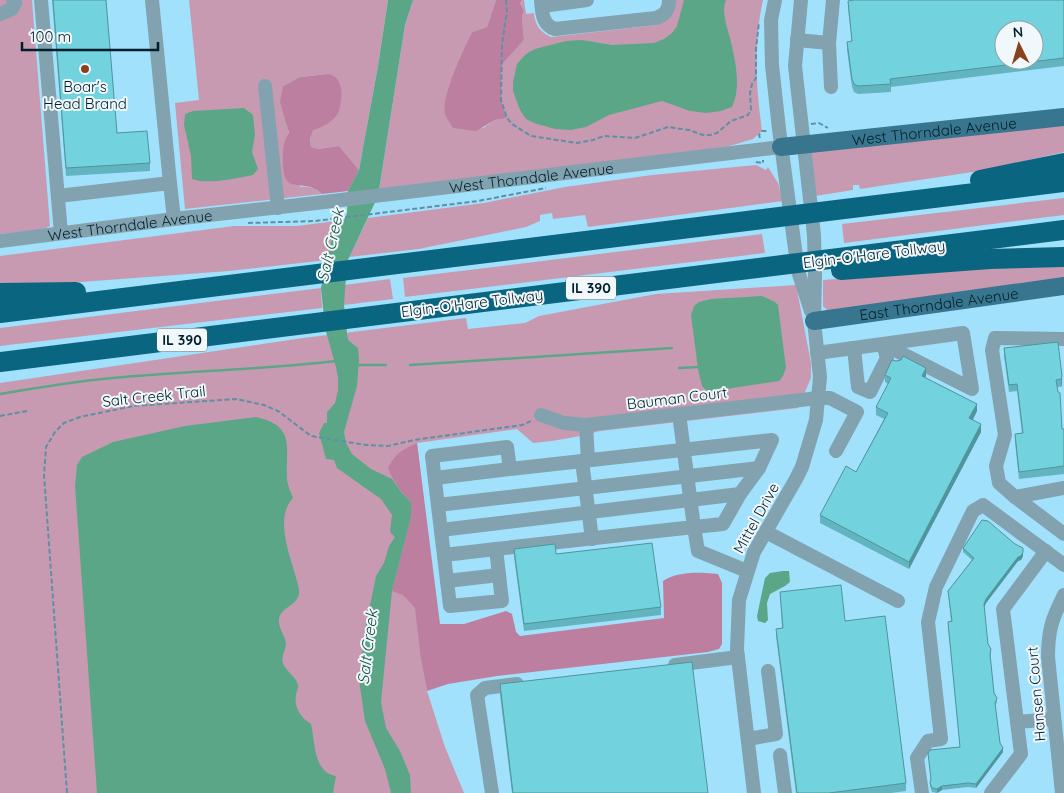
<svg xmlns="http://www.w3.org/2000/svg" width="1064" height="793" font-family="Quicksand,sans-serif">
	<rect width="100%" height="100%" fill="#a1e1fc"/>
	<g fill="#c89ab2">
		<polygon points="0,0 32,0 50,226 44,229 0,234"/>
		<path d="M189,0h199l-10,66 -19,104 -20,-24 -21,3 -7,-2 -1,-8 18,-65 -28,3 -17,9 3,34 14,67c9,-1 15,1 22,7l-137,15 -10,-106 24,-3z"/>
		<path d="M413,0h83l-9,27 -15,5c-12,27 -24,52 -27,82l38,14 12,-8 12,-2 -6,-18 1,-37 22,-23 -2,-24 2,-5 -4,-8 2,-3h2l2,14 8,-1c1,12 6,19 17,24l106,-12 19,-25h87c-10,46 -7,85 -1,131l-9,8 -30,9 -344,41 26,-164z"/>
		<polygon points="1064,122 1064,152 986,170 860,189 859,185 853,185 853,190 815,196 811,152"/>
		<polygon points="756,165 766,170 768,167 778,183 783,201 588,227 585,215 553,219 552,213 540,215 540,221 526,227 419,249 349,257 368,218 484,203 565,187 652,175"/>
		<polygon points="1064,198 1064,215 844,243 842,224"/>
		<polygon points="344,220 340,225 335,226 327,260 229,271 0,288 0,256 234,226 297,226"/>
		<polygon points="762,234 765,253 405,297 403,278"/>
		<polygon points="1064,266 1064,280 829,312 823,306 823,280 999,267"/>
		<polygon points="390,279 393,299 344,305 344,285"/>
		<path d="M796,285l15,78v15l-13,30 -198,23c-22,6 -44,10 -67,12l-16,-14 -100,14 12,100 -8,117 6,31 18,56 19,46h-464v-410l303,-45 163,-20 2,11 57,-6 14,-7 117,-22z"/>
		<polygon points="321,288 322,308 0,346 0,328"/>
	</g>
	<g fill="#bc7fa0">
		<path d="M496,0h26l-2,3 4,8 -2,5 2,24 -22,24 -1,36 6,18 -12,2 -19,11 -23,-3c-2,-4 -7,-10 -8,-14 -4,-18 19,-65 27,-82l15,-5z"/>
		<path d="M328,74c16,2 15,24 11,37 -4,10 -16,16 -26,19l-3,9 1,8 7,2 21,-3 20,24 -11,21 -26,3c-18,-18 -40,5 -39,-34 0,-11 0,-18 6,-27l-9,-31 3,-16 17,-9z"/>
		<path d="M417,443l23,181h24l42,-13 6,3 4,18 4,4 144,-18 -1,-37c15,-10 37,-9 55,-7l4,9v61l-3,5 -11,3 -211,24 -49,8 -21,7 -6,-31 -6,-52 -12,-13 -11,-4 19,-74v-15c-10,-10 -18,-21 -23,-34 8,-15 14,-18 29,-25z"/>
	</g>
	<g fill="#5ca688">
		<polygon points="388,0 413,0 405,25 378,196 347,262 344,305 347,333 348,340 358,348 359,360 357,386 344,432 346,443 352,454 371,469 392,479 402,493 411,502 411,517 392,591 381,702 386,728 400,751 410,775 411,793 391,793 385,769 365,721 359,680 365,630 376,576 384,563 389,546 395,537 390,532 392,515 381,499 337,468 334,460 326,459 319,433 324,423 327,423 327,412 335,403 338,390 338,378 336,367 325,328 321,288 335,225 340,225 344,220 347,213 348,191 359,170 378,66"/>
		<path d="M684,0h42c-5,11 1,27 4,38 5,22 12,48 2,69l-11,4 -15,2 -16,-2 -28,-10 -53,14 -23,12 -15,3 -16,-1 -21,-6 -8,-4 -6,-9 -7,-19v-9l4,-18 9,-10 9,-5 31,-8 16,-1 30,5 42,-2 10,-4 8,-6 5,-7z"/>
		<path d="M244,108l9,7 2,20 -3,17 6,17 -5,6c-16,3 -47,10 -61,4l-1,-23 -7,-31 1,-11 8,-3z"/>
		<polygon points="762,296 775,302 778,305 786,368 783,376 779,381 713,391 706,390 702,386 698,369 691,315 694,306 699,302 711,299"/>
		<path d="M256,417c41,9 29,31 31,63 1,7 4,12 6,18 -21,22 1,66 6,91 2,17 -18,17 -20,30 -1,10 7,17 7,26 -1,6 -5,12 -3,18 3,9 13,13 15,22 1,3 -2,7 -2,11 -2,12 5,22 15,28 4,16 2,49 25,52l-3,17h-236l-22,-307 2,-21 5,-8 31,-15 72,-16z"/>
		<polygon points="783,571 789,571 790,582 785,586 770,594 767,603 768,620 765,623 758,621 757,616 765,578 770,573"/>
	</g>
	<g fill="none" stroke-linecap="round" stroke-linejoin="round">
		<g stroke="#5ca688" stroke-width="2.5">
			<polyline points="357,365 386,365"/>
			<polyline points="410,365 672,348"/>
			<polyline points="679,368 698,367"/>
			<path d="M0,394c41,-7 83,-14 124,-17 71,-6 142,-8 213,-16"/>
		</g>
		<g stroke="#5e90a5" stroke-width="2" stroke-dasharray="5 2.5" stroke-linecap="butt">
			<polyline points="506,0 507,11 502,45 501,100 507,118 512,124 531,136 577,143 593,140 604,136 635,138 668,127 689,130 703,135 710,135 717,133 731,121 748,115 751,110 750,93 752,84 756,78 756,49 759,22"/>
			<polyline points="811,124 819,123 828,128"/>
			<polyline points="760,138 759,135 762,131 767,131"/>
			<polyline points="756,162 763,163 763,160"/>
			<polyline points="248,223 315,221 478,201 546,188"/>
			<polyline points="0,416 27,411"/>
			<polyline points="67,793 44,475 46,447 55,432 64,423 80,417 134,406 236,399 264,405 278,411 311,436 366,445 388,446 414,440 522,425 531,421"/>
		</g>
		<g stroke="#83a2b0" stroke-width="14">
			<polyline points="41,0 61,233"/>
			<polyline points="152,0 170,183"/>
			<path d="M541,0c1,12 1,25 14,29l101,-11c10,-3 13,-9 13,-18"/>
			<polyline points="775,0 771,20 772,65 779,129 798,271 811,311"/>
			<polyline points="542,6 587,0"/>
			<polyline points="0,14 12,9 15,3 13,0"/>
			<polyline points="797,40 829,43 833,0"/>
			<polyline points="829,43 831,87"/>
			<polyline points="265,86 278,208"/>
			<polyline points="58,196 170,183 174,219"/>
			<path id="s1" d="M0,241l174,-22 142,-16 465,-56"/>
			<polyline points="1064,339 995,338 992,350 1005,435 996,466 999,483 1015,497 1064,534"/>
			<polyline points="854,348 858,387 870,392 887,358 883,344"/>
			<polyline points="817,353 963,333 972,389 883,344"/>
			<polyline points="679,414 694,527 496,549 502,601 450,606 432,456 507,447 510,469 772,440 759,468 740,494 723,524 694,527 698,551 747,571"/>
			<polyline points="541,415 564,423 586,425 818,398 830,398 857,412 836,451"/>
			<polyline points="586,425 588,460"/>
			<polyline points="582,461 592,539"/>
			<polyline points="435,478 510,469"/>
			<polyline points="1015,497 1064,488"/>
			<polyline points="438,505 759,468"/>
			<polyline points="441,530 740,494"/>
			<polyline points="766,532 898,601"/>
			<polyline points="444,555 496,549"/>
			<polyline points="447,581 499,575"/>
			<polyline points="675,665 738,657"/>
			<polyline points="1017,722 1054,719"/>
			<polyline points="748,739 776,734 768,671"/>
			<polyline points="780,755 785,793"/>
			<polyline points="492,793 477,695 485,688 517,684"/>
			<polyline points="754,793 737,649 739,600 754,552 796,479 802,467 816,420 820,377 814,321 815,276 814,235 795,66 801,0"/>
			<polyline points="922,793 917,758 928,741 941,739 928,622 936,587 973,511 983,505 1064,565"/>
			<polyline points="991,793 1021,754 1003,609 1046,551"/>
			<path d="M1062,793l-14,-136c0,-27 4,-38 16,-62"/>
		</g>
		<g stroke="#37768e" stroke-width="18">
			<path id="s2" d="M781,147l283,-30"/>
			<path id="s3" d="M814,321l250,-35"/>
		</g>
		<g stroke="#0a6581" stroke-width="20">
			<polyline points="980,180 1064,163"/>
			<polyline points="841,270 990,259 1064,257"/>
			<polyline points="0,293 76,292"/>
			<polyline points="0,313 1064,182"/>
			<polyline points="0,362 1064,230"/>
		</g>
	</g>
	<g fill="#62b5c0">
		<polygon points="52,0 106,0 117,133 150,163 150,171 66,176"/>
		<polygon points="1064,0 1064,66 891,87 891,92 858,94 854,92 852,87 847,50 847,42 852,42 848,8 848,1"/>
		<polygon points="1058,342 1062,384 1061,387 1057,387 1062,429 1064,429 1064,474 1019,479 1015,442 1015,434 1022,433 1017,391 1009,392 1004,356 1004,348"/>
		<polygon points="901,360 926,376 925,377 977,411 973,420 981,432 909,569 820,523 820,515 856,472 884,419 876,415 876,407 888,384 885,382 885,375 896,361"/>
		<polygon points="963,548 1023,556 1021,560 1018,561 986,603 984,607 988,644 991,652 990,657 994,693 997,702 995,706 1000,743 1003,752 976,788 968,787 942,790 937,793 932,792 930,786 931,780 928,753 960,747 948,626 948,622 951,621 948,591 972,560 963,552"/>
		<polygon points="514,549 556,554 661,607 661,615 524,631 514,557"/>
		<polygon points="780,592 845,621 906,783 906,791 891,793 796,793 776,636 776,629 782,628"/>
		<polygon points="500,684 708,793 512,793 500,695"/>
	</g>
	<g fill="#50949c">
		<polygon points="926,368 926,376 922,383 922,376"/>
		<polygon points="1062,376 1062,384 1061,387 1061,379"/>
		<polygon points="977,404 977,411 969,426 969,418"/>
		<polygon points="981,424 981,432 909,569 909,562"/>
		<polygon points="1023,552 1023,556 1021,560 1018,561 986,603 984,608 984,604 986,599 1018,557"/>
		<polygon points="1003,748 1003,752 976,788 976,784"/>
		<polygon points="942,786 942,790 937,793 937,789"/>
	</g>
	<g fill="#72d3df" stroke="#50949c" fill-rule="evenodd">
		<polygon points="53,0 106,0 117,133 147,131 150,163 66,168"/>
		<path d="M854,0h210v58l-174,21 1,5 -33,2 -4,-2 -2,-5 -5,-37 5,-1 -4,-40zM1004,30h30v30h-30z"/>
		<polygon points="1058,342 1062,376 1061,379 1056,380 1058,392 1060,393 1062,429 1064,429 1064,466 1019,472 1015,434 1023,433 1017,384 1009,385 1004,348"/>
		<polygon points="903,356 926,368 922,376 977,404 969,418 981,424 909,562 820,515 846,466 856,472 888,413 876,407 891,378 885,375 892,360 896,361 901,360"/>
		<polygon points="982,520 988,521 1015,544 1023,548 1023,552 1021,556 1018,557 986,599 984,604 988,644 991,649 990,654 994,693 997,698 995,703 1000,743 1003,748 976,784 968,783 942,786 937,789 932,788 930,783 931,779 928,753 930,750 960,747 948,622 952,621 948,591 974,558 963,548"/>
		<polygon points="652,543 661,607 524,624 514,549 555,544 556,554"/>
		<polygon points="841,585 845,621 885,616 906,783 829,793 797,793 776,629 783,628 780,592"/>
		<polygon points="692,662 708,793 513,793 500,684"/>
	</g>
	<circle fill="#88411c" stroke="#f1f8fc" stroke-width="2" cx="85" cy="69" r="5"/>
	<g text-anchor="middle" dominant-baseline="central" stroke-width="4" stroke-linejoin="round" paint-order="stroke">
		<g fill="#f1f8fc" stroke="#48606a" stroke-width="1">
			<rect x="566" y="276.5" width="50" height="23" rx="4"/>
			<rect x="157" y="328.5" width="50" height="23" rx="4"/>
		</g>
		<g font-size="14" font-weight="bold" fill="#001f2b">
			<text x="591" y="288">IL 390</text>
			<text x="182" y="340">IL 390</text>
		</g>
		<g font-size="15" fill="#001f2b" stroke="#f1f8fc">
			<text x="85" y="86">Boar's<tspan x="85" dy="17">Head Brand</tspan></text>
		</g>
		<g font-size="15" fill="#001f2b" stroke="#f1f8fc">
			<text stroke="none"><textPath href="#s2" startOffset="154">West Thorndale Avenue</textPath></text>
			<text stroke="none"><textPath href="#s1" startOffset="535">West Thorndale Avenue</textPath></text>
			<text stroke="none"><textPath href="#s1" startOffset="131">West Thorndale Avenue</textPath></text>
			<text transform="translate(874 254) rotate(-7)">Elgin-O'Hare Tollway</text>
			<text transform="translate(472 303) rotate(-7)">Elgin-O'Hare Tollway</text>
			<text stroke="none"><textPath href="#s3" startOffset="126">East Thorndale Avenue</textPath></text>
			<text transform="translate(154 396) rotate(-6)">Salt Creek Trail</text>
			<text transform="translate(677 398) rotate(-7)">Bauman Court</text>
			<text transform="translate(756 518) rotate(-61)">Mittel Drive</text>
			<text transform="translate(1036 694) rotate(-95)">Hansen Court</text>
		</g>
		<g font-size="16" font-style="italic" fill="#14503c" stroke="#f1f8fc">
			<text transform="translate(330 245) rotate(-77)">Salt Creek</text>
			<text transform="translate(367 647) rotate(-83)">Salt Creek</text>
		</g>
	</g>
	<g transform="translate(1019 45) rotate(355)"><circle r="24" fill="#f1f8fc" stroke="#91a1a8"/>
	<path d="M0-4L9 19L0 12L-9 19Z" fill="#88411c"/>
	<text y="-8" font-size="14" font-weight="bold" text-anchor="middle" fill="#001f2b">N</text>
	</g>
	<path d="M22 42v8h136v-8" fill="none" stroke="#001f2b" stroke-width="2.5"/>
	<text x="30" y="42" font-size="15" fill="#001f2b" stroke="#f1f8fc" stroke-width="4" paint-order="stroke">100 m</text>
</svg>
